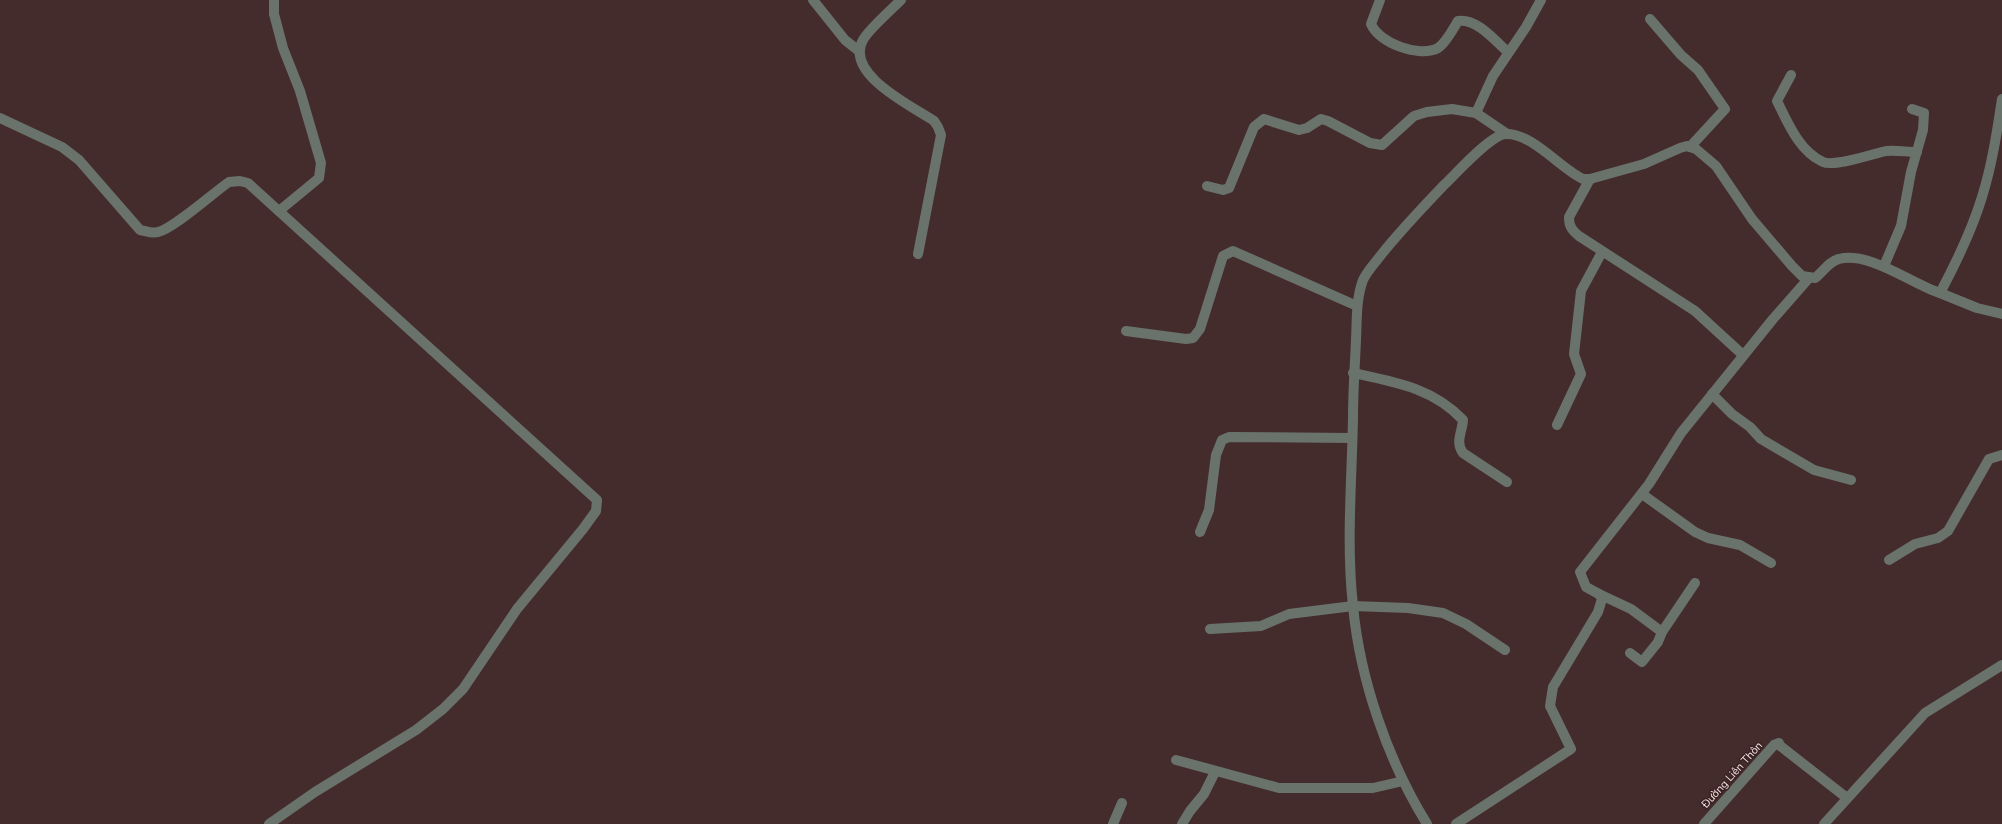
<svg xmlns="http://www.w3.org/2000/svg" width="2002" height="824" font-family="'Nunito Sans',sans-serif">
	<rect width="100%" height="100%" fill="#452c2c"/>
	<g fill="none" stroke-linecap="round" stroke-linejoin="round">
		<g stroke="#69736c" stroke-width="10">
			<polyline points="274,0 274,14 283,48 300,91 321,163 319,178 279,211"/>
			<polyline points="813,0 845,40 859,51"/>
			<path d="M901,0c-9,9 -33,30 -38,40 -19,34 49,66 71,81l4,6 3,8 -23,119"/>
			<path d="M1380,0l-9,24c8,19 48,34 67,24 8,-5 15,-19 20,-27 19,-3 37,20 50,31"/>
			<polyline points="1650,19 1681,55 1698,70 1725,109 1690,147"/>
			<path d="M1791,75l-14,26c11,22 22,50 46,61 11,5 50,-8 63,-11 10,-1 21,1 31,1"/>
			<polyline points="1476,113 1493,76 1526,27 1541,0"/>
			<path d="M0,118l62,29 17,13 61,70c6,1 12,4 18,2 15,-3 55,-39 71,-50l11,-1 8,2 349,317 -1,11 -13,18 -66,80 -54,80 -20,20 -27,21 -101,62 -46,32"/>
			<path d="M1590,179l-21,38c0,10 3,13 10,19l116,75 48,44"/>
			<polyline points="1207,186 1223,190 1229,188 1254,127 1264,119 1299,130 1307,128 1321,119 1328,121 1370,143 1382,145 1414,116 1427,112 1452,109 1476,113 1507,134"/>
			<polyline points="1884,266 1901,226 1911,172 1923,130 1924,113 1912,109"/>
			<polyline points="1940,293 1977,308 2002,314"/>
			<polyline points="1126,331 1186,339 1193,338 1200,329 1223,256 1233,251 1357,306"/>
			<path d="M1353,373c42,9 80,15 110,47 -1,13 -8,22 0,33l44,29"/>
			<polyline points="1712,394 1732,414 1750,427 1761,439 1814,470 1851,480"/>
			<polyline points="1557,425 1581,374 1574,354 1581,291 1602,252"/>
			<polyline points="1642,494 1695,532 1708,538 1740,545 1771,563"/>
			<polyline points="1200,532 1209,510 1216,455 1222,440 1229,437 1352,438"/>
			<polyline points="1889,560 1915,544 1938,538 1948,531 1989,459 2002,455"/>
			<polyline points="1599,594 1631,609 1662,632 1695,583"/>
			<polyline points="1210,629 1261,626 1289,614 1353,606 1408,608 1443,613 1466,624 1505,650"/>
			<polyline points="1630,653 1642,662 1658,642 1662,632"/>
			<polyline points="1176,760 1279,788 1373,788 1403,781"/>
			<polyline points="1113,824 1122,803"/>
			<polyline points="1182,824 1190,811 1204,794 1215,772"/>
			<path d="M1427,824c-39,-63 -67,-144 -74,-218 -7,-63 -1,-127 0,-189 0,-26 2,-52 3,-78 1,-20 0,-40 7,-59 4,-9 12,-17 18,-25 19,-24 41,-47 63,-70 12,-11 47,-51 62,-51 26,-1 55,35 77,45h7l54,-15 36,-16 7,-2 9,3 20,17 36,53 40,47 10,10 13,2c8,-6 14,-17 24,-19 30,-8 73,25 101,34 16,-30 32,-63 42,-96 10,-32 15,-65 20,-98"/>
			<polyline points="1456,824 1571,749 1550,706 1553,687 1598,612 1602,599 1599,594 1586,587 1580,572 1649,484 1681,433 1773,319 1809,278"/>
			<polyline points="1704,824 1774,745 1779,743 1779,745 1847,798"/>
			<polyline points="1824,824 1925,713 2002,665"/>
		</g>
	</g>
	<g text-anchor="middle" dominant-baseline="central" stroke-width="3" stroke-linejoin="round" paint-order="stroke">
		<g font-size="11" fill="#f5e5e4" stroke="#3a2222">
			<text transform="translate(1732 775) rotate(-48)">Đường Liên Thôn</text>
		</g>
	</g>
</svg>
